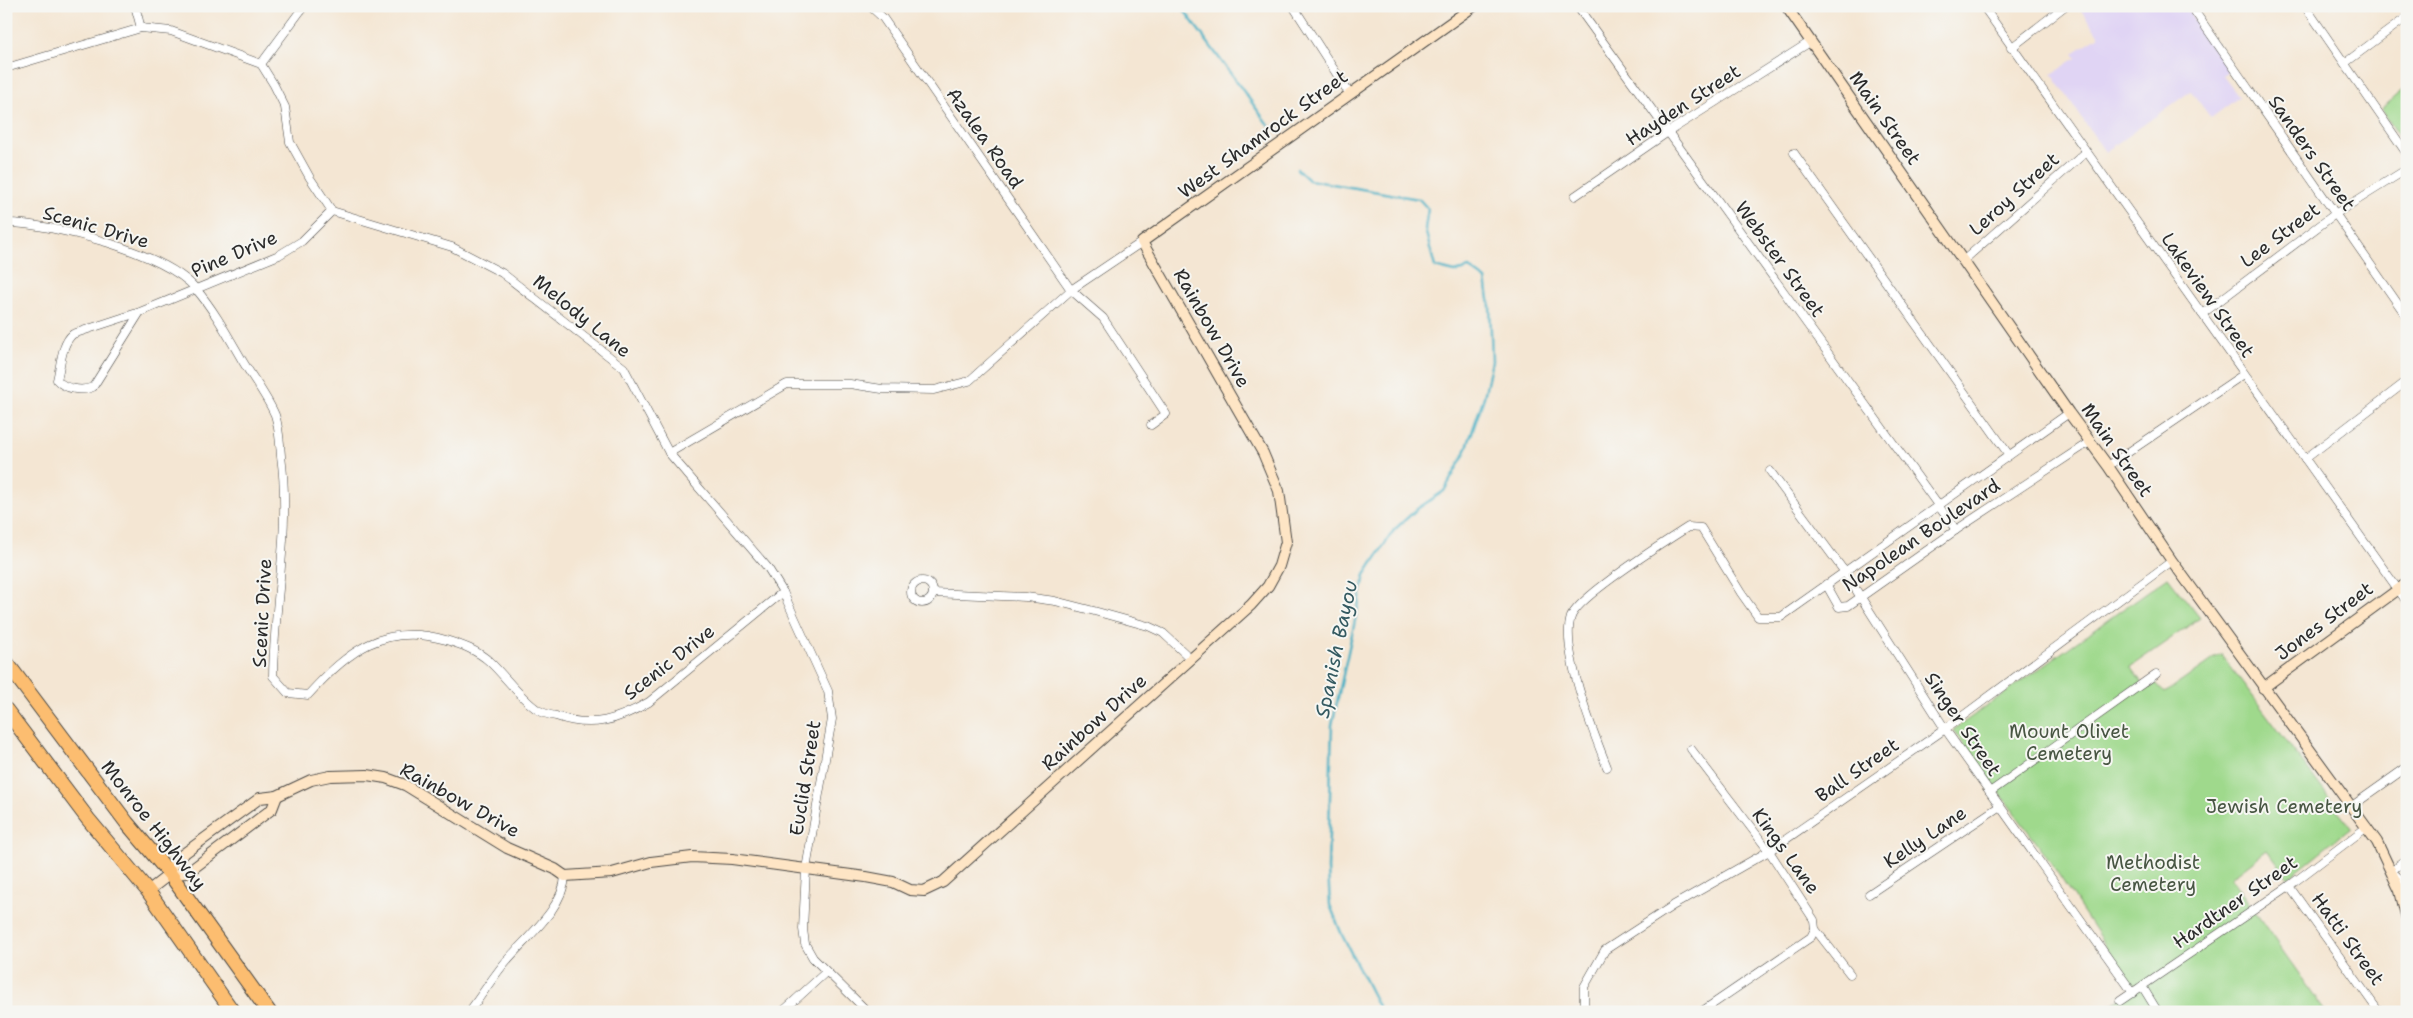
<svg xmlns="http://www.w3.org/2000/svg" width="2413" height="1018" font-family="'Shantell Sans',sans-serif">
	<rect width="100%" height="100%" fill="#f6f6f2"/>
	<filter id="ink" filterUnits="userSpaceOnUse"><feTurbulence type="fractalNoise" baseFrequency=".02" numOctaves="2"/><feDisplacementMap in="SourceGraphic" scale="10" xChannelSelector="R" yChannelSelector="G"/><feConvolveMatrix kernelMatrix="1 2 1 2 8 2 1 2 1" color-interpolation-filters="sRGB"/></filter>
	<filter id="wash" filterUnits="userSpaceOnUse"><feTurbulence type="fractalNoise" baseFrequency=".0096" numOctaves="4" result="noise"/><feDisplacementMap in="SourceGraphic" scale="20" xChannelSelector="R" yChannelSelector="G"/><feGaussianBlur stdDeviation="1.12" result="paint"/><feColorMatrix in="noise" values="0 0 0 0 0 0 0 0 0 0 0 0 0 0 0 0 0 1.4 0 .05"/><feComposite in="paint" operator="in"/></filter>
	<g filter="url(#wash)">
		<rect width="100%" height="100%" fill="#f4e6d3"/>
		<polygon fill="#e0d4f4" points="2078,6 2185,6 2230,70 2223,76 2239,97 2211,118 2191,91 2105,152 2052,74 2076,58 2073,53 2099,36"/>
		<g fill="#9fd98c" stroke="#65825c">
			<polygon points="2407,87 2407,148 2381,109"/>
			<polygon points="2168,577 2200,618 2130,667 2147,689 2156,683 2165,693 2221,654 2351,827 2288,878 2267,850 2231,878 2326,1012 2100,1012 2134,989 2045,854 1953,730"/>
		</g>
		<g fill="none" stroke-linecap="round" stroke-linejoin="round">
			<g stroke="#46b0c5" stroke-width="2.5">
				<polyline points="1181,6 1269,126"/>
				<polyline points="1297,169 1309,180 1419,199 1428,209 1425,229 1435,267 1455,272 1469,268 1486,280 1490,306 1492,361 1484,397 1465,453 1444,491 1417,509 1394,530 1365,575 1332,725 1328,869 1330,905 1342,935 1381,1012"/>
			</g>
		</g>
	</g>
	<g filter="url(#ink)">
		<g fill="none" stroke-linecap="round" stroke-linejoin="round">
			<g stroke="#494744" stroke-width="9">
				<g id="street">
					<polyline points="135,6 141,28"/>
					<polyline points="870,6 883,18 1071,290 1103,318 1166,414 1151,425"/>
					<polyline points="1293,6 1349,93"/>
					<polyline points="1577,6 1956,530"/>
					<polyline points="1983,6 2407,602"/>
					<polyline points="2191,6 2407,317"/>
					<polyline points="2305,6 2407,154"/>
					<polyline points="2011,48 2065,6"/>
					<polyline points="2345,63 2407,17"/>
					<polyline points="261,64 304,6"/>
					<polyline points="6,68 141,28 171,31 261,64 274,85 285,107 290,142 310,178 332,211 452,247 502,273 624,368 669,453 768,568 783,592 828,691 832,719 806,869 803,929 805,944 813,958 868,1012"/>
					<polyline points="1794,153 2009,455"/>
					<polyline points="1575,196 1668,132 1810,42"/>
					<path d="M6,223c47,0 160,30 190,66 18,21 32,47 46,71 10,17 25,36 33,55 4,12 5,28 6,41 10,73 -7,146 -8,220l15,17 20,2c40,-44 76,-73 138,-55 16,5 31,10 44,22 14,13 32,38 48,48 5,3 12,5 18,6 36,13 62,4 93,-14l134,-110"/>
					<polyline points="1964,260 2086,152"/>
					<path d="M140,312l-47,75c-11,5 -28,2 -36,-7 4,-15 4,-36 16,-46l67,-22 139,-57 23,-14 30,-30"/>
					<polyline points="2202,314 2335,214 2407,169"/>
					<polyline points="669,453 787,384 850,384 882,389 934,390 969,381 1071,290 1142,242"/>
					<polyline points="2305,459 2407,381"/>
					<polyline points="2108,466 2244,374"/>
					<polyline points="1770,471 1844,571 1945,729 2133,993"/>
					<circle cx="922" cy="592" r="11"/>
					<polyline points="1826,584 1839,607 1848,606 1956,530 2091,441"/>
					<polyline points="933,593 1026,597 1055,601 1094,611 1148,626 1163,633 1191,659"/>
					<polyline points="1691,749 1769,851 1814,920 1815,929 1850,974"/>
					<path d="M1607,767c-13,-33 -47,-117 -36,-150 7,-20 95,-76 117,-90l13,1 40,65 17,24h23l288,-204"/>
					<polyline points="1990,792 2156,674"/>
					<polyline points="2352,806 2407,767"/>
					<polyline points="2407,859 2391,871 2407,885"/>
					<polyline points="2289,886 2379,1012"/>
					<polyline points="1869,894 2000,806"/>
					<polyline points="2142,986 2158,1012"/>
					<polyline points="2120,1001 2289,886 2367,827"/>
					<path d="M469,1012c12,-16 22,-32 34,-47 20,-25 61,-56 62,-89"/>
					<polyline points="782,1012 826,972"/>
					<polyline points="1584,1012 1584,987 1605,950 1674,905 1769,851 1945,729 2172,561"/>
					<polyline points="1701,1012 1811,937 1815,929"/>
				</g>
			</g>
			<g stroke="#494744" stroke-width="12">
				<g id="secondary">
					<polyline points="1786,6 2069,413 2108,466 2172,561 2377,842 2400,891 2407,919"/>
					<polyline points="2263,688 2407,583"/>
					<polyline points="170,874 175,860 260,798 277,796 311,780 330,776 367,775 386,778 405,785 507,848 555,869 565,876 612,873 651,862 692,857 732,859 866,877 893,882 910,890 924,891 943,882 1251,605 1268,586 1279,566 1286,542 1279,491 1263,453 1142,242 1474,6"/>
					<polyline points="148,891 170,874 187,873 272,809 277,796"/>
				</g>
			</g>
			<g stroke="#494744" stroke-width="16">
				<g id="highway">
					<polyline points="6,662 127,823 170,874 269,1012"/>
					<polyline points="6,710 88,819 148,891 233,1012"/>
				</g>
			</g>
			<use href="#street" stroke="#fff" stroke-width="8"/>
			<use href="#secondary" stroke="#fee5c5" stroke-width="10"/>
			<use href="#highway" stroke="#fcbd6f" stroke-width="14"/>
		</g>
	</g>
	<g text-anchor="middle" dominant-baseline="central" stroke-width="4" stroke-linejoin="round" paint-order="stroke">
		<g font-size="19" fill="#2b2b2b" stroke="#f6f6f2">
			<text transform="translate(1683 105) rotate(-33)">Hayden Street</text>
			<text transform="translate(1885 118) rotate(55)">Main Street</text>
			<text transform="translate(1263 134) rotate(-36)">West Shamrock Street</text>
			<text transform="translate(985 138) rotate(55)">Azalea Road</text>
			<text transform="translate(2312 153) rotate(55)">Sanders Street</text>
			<text transform="translate(2014 194) rotate(-42)">Leroy Street</text>
			<text transform="translate(96 227) rotate(16)">Scenic Drive</text>
			<text transform="translate(2280 235) rotate(-37)">Lee Street</text>
			<text transform="translate(234 254) rotate(-23)">Pine Drive</text>
			<text transform="translate(1780 259) rotate(54)">Webster Street</text>
			<text transform="translate(2208 295) rotate(55)">Lakeview Street</text>
			<text transform="translate(582 316) rotate(39)">Melody Lane</text>
			<text transform="translate(1212 328) rotate(60)">Rainbow Drive</text>
			<text transform="translate(2117 450) rotate(55)">Main Street</text>
			<text transform="translate(1921 535) rotate(-34)">Napolean Boulevard</text>
			<text transform="translate(262 613) rotate(-87)">Scenic Drive</text>
			<text transform="translate(2324 621) rotate(-37)">Jones Street</text>
			<text transform="translate(669 662) rotate(-38)">Scenic Drive</text>
			<text transform="translate(1094 722) rotate(-42)">Rainbow Drive</text>
			<text transform="translate(1963 724) rotate(56)">Singer Street</text>
			<text transform="translate(1857 770) rotate(-35)">Ball Street</text>
			<text transform="translate(805 778) rotate(-81)">Euclid Street</text>
			<text transform="translate(460 800) rotate(29)">Rainbow Drive</text>
			<text transform="translate(154 825) rotate(52)">Monroe Highway</text>
			<text transform="translate(1925 837) rotate(-34)">Kelly Lane</text>
			<text transform="translate(1786 851) rotate(54)">Kings Lane</text>
			<text transform="translate(2235 902) rotate(-35)">Hardtner Street</text>
			<text transform="translate(2348 939) rotate(54)">Hatti Street</text>
		</g>
		<g font-size="19" fill="#485643" stroke="#f6f6f2">
			<text x="2069" y="731">Mount Olivet<tspan x="2069" dy="22">Cemetery</tspan></text>
			<text x="2284" y="806">Jewish Cemetery</text>
			<text x="2153" y="862">Methodist<tspan x="2153" dy="22">Cemetery</tspan></text>
		</g>
		<g font-size="20" font-style="italic" fill="#345a61" stroke="#f6f6f2">
			<text transform="translate(1336 649) rotate(-78)">Spanish Bayou</text>
		</g>
	</g>
	<rect width="2413" height="1018" fill="none" stroke="#f6f6f2" stroke-width="25"/>
</svg>
